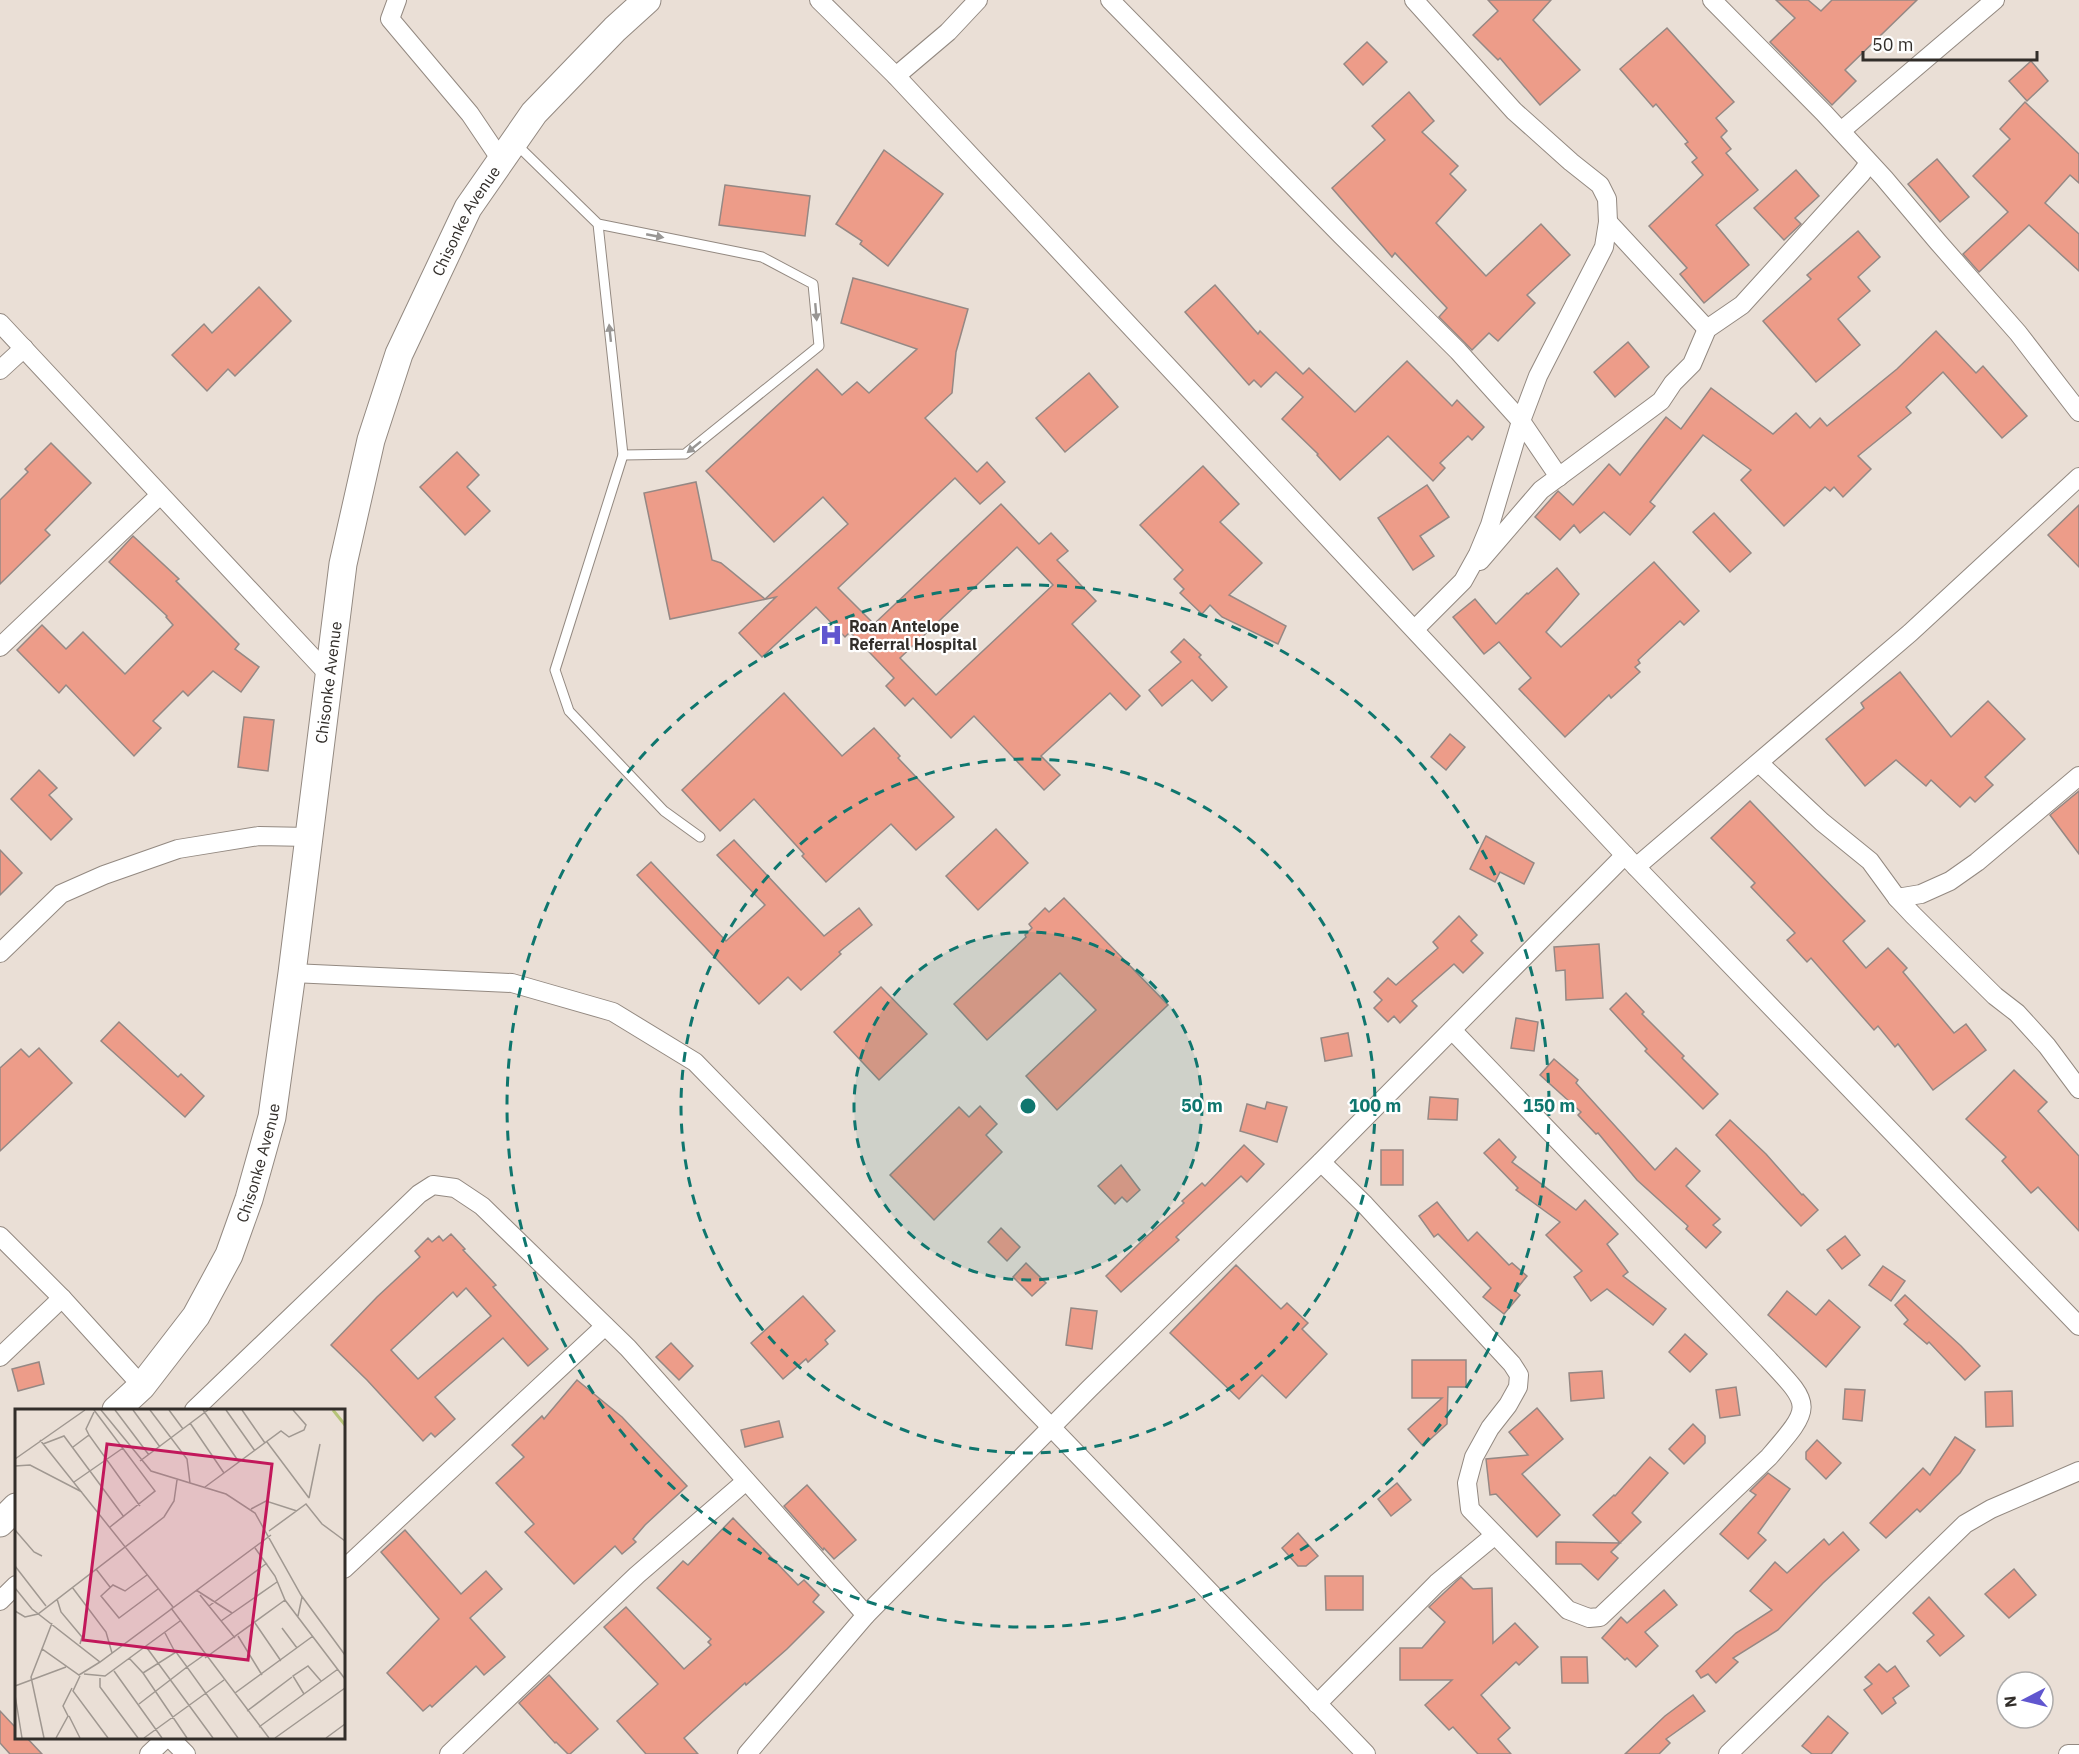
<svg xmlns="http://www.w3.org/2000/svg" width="2079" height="1754" font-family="'IBM Plex Sans',sans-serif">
	<rect width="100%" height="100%" fill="#eadfd6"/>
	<g fill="#ed9c89" stroke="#958884" stroke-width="1.5" fill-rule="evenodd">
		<polygon points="1488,0 1551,0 1533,20 1580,70 1540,105 1500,58 1498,60 1473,35 1498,11"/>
		<polygon points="1776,0 1808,0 1821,11 1832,0 1917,0 1845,70 1856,81 1832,105 1770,42 1795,18"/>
		<polygon points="1667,28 1734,102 1716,118 1727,131 1721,137 1731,149 1726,153 1758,190 1716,225 1749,265 1704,303 1680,274 1687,268 1649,226 1703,175 1692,162 1697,158 1685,144 1688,142 1656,104 1653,107 1620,69"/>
		<polygon points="1367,42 1387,62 1363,85 1344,64"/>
		<polygon points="2031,61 2048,81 2027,101 2009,81"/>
		<polygon points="1409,92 1434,121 1422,132 1458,166 1450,174 1466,190 1436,223 1486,276 1541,224 1570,255 1527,295 1535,303 1498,341 1489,333 1472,350 1439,317 1447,308 1395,253 1392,257 1332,188 1385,140 1372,126"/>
		<polygon points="2025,102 2079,154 2079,183 2070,175 2045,203 2079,234 2079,271 2029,225 1979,272 1963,254 2008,212 1973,176 2010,139 2000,129"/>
		<polygon points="884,150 943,194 888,266 860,244 862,241 836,224"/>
		<polygon points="1937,159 1969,197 1940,222 1908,184"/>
		<polygon points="1796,170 1819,196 1795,218 1801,224 1784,240 1754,208"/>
		<polygon points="725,185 810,196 805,236 719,225"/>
		<polygon points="1858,231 1880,257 1858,277 1870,291 1838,319 1860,345 1816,382 1763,321 1811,279 1807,275"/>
		<path d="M853,278l115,31 -12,43 -4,41 -27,25 52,54 10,-10 18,20 -25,22 -25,-26 -117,110 36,36 127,-120 38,40 12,-11 17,18 -11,9 39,41 -24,23 68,72 -14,14 -16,-17 -69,63 19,19 -16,15 -70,-74 -23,22 -38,-40 -8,8 -19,-20 8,-8 -44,-46 -5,5 -29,-30 -54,50 -23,-24 37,-36 -106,22 -26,-126 52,-11 16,78 9,3 44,36 83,-75 -25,-27 -49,45 -68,-71 111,-102 25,26 15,-13 12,11 48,-44 -76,-26zM1017,547l36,38 -117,110 -36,-37z"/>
		<polygon points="1215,285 1258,334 1260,331 1303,374 1309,368 1355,412 1407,361 1452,406 1457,400 1484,427 1472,440 1468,436 1440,463 1445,468 1433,481 1388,436 1340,480 1317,455 1318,454 1282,419 1303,397 1276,372 1261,387 1254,380 1249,385 1185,312"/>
		<polygon points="259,287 291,321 235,376 228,369 207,391 172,355 204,324 212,333"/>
		<polygon points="1936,331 1976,373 1983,366 2027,416 2002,438 1943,372 1906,407 1911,413 1858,456 1871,469 1843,497 1834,487 1830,491 1825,487 1784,526 1741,480 1751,470 1703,435 1650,502 1655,506 1630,535 1604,512 1580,533 1574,525 1560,540 1535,517 1558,491 1573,505 1609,464 1620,475 1666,417 1681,429 1711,388 1773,434 1796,413 1810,428 1820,418 1827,426 1897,369"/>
		<polygon points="1628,342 1649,367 1615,397 1594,372"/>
		<polygon points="1089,373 1118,407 1065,452 1036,418"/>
		<polygon points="51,443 91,483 45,530 50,535 0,584 0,500 28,472 25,469"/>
		<polygon points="457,452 479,475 467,487 490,511 465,535 420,487"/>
		<polygon points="1203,466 1239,504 1220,522 1262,563 1229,595 1286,626 1278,644 1222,617 1210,605 1202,614 1180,593 1184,589 1174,579 1183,570 1140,525"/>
		<polygon points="1427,485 1449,517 1420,536 1434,556 1413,570 1378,518"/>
		<polygon points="2079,505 2079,567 2048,535"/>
		<polygon points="1714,513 1751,553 1730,572 1693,532"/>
		<polygon points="133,536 179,579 176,581 239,644 235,649 259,667 241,692 213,671 188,696 183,691 153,721 161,728 134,756 66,685 59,693 17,650 42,625 66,649 83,632 125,674 173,625 166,617 167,616 109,562"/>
		<polygon points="1654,562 1699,611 1684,625 1680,621 1638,660 1640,663 1635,667 1640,672 1611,698 1609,695 1565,737 1519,689 1531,678 1499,642 1484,654 1453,617 1475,599 1496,624 1527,593 1528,594 1557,568 1579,594 1546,632 1561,647"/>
		<polygon points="1184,639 1201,655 1199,657 1227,687 1212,701 1192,680 1162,706 1149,690 1181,662 1171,652"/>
		<polygon points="1900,672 1951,737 1988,701 2025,739 1985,777 1993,785 1975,802 1970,797 1960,807 1931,780 1926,786 1896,760 1865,786 1826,739 1864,708 1861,703"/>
		<polygon points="784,693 842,756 874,728 900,756 898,758 954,817 916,850 891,824 826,882 802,856 804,854 754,799 720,831 682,790"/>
		<polygon points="244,717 274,720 268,771 238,767"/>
		<polygon points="1450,734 1465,747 1446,770 1431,757"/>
		<polygon points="39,770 57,788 49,795 72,819 51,840 11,799"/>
		<polygon points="2079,791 2079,854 2050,815"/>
		<polygon points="1750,801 1865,921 1843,941 1866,968 1888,948 1907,968 1903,972 1954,1033 1966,1024 1986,1050 1933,1090 1898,1044 1895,1047 1878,1026 1874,1030 1811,958 1807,962 1787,940 1795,933 1751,887 1755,883 1711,838"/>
		<polygon points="996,829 1028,863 978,910 946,876"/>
		<polygon points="1486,836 1534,863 1524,884 1500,872 1495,882 1470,869"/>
		<polygon points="734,840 824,936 859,908 872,925 839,952 841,954 801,990 788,977 759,1004 637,875 651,862 726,941 765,905 717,855"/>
		<polygon points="0,850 22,873 0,895"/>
		<polygon points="1064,898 1168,1005 1057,1110 1026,1076 1096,1010 1060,973 987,1040 954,1004 1026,937 1025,935 1032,928 1029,924 1045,908 1049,912"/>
		<polygon points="1459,916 1477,935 1471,941 1483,953 1463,973 1454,964 1412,1001 1417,1006 1400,1023 1394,1016 1388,1022 1374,1008 1382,1000 1374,992 1388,978 1396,985 1438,948 1433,942"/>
		<polygon points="1599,944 1603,998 1566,1000 1565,970 1556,971 1554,947"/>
		<polygon points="881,987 927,1034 879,1080 834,1032"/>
		<polygon points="1626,993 1644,1012 1642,1014 1684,1056 1682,1058 1718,1094 1703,1109 1645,1051 1647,1049 1610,1009"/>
		<polygon points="1516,1018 1538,1022 1534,1051 1511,1048"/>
		<polygon points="119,1022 178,1077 181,1074 204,1096 185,1117 101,1041"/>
		<polygon points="1348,1033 1352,1056 1325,1061 1321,1038"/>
		<polygon points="39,1048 72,1083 0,1151 0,1068 21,1049 29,1057"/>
		<polygon points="1554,1059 1578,1080 1576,1083 1655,1170 1676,1148 1700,1171 1686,1186 1720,1219 1713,1225 1721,1232 1706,1248 1686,1229 1688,1226 1637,1180 1598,1133 1596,1134 1578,1115 1581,1112 1540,1075"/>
		<polygon points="2014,1070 2047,1102 2038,1111 2079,1156 2079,1231 2038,1187 2031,1193 2002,1161 2006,1157 1966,1119"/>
		<polygon points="1430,1097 1458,1099 1457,1120 1428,1119"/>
		<polygon points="1267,1102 1287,1107 1277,1142 1240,1131 1247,1104 1265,1109"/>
		<polygon points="980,1106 997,1124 986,1135 1002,1152 934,1220 890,1175 959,1107 969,1117"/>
		<polygon points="1730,1120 1766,1154 1802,1195 1803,1194 1818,1210 1801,1226 1716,1135"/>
		<polygon points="1499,1139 1516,1157 1512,1162 1576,1210 1585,1200 1618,1234 1607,1244 1628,1272 1623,1276 1666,1309 1653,1325 1607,1289 1591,1301 1574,1277 1582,1271 1546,1235 1560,1222 1516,1190 1518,1188 1484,1153"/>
		<polygon points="1244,1145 1264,1164 1247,1182 1241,1176 1176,1237 1179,1240 1121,1292 1106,1276 1145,1238 1184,1203 1182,1201 1202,1183 1205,1186"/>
		<rect x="1381" y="1150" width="22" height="35"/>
		<polygon points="1121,1165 1140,1190 1127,1202 1122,1197 1115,1204 1098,1186"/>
		<polygon points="1437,1202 1468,1241 1477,1232 1509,1265 1512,1263 1527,1276 1515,1291 1520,1295 1504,1314 1483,1297 1491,1288 1438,1234 1434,1237 1419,1216"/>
		<polygon points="1001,1228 1020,1247 1007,1261 988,1242"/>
		<path d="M451,1234l14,15 -2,1 33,35 -3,2 55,62 -20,17 -25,-28 -68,59 20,22 -20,18 -4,-4 -8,8 -56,-61 -36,-35 46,-48 43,-40 -5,-6 13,-13 4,4 7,-6 4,5zM466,1288l25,28 -73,63 -27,-29 62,-58 4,5z"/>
		<polygon points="1845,1236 1860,1255 1842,1269 1827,1250"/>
		<polygon points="1026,1263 1046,1283 1032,1296 1013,1277"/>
		<polygon points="1236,1265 1281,1309 1287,1303 1308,1323 1302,1329 1327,1354 1286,1398 1262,1375 1239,1399 1170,1333"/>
		<polygon points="1883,1266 1905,1281 1891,1301 1869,1285"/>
		<polygon points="1787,1291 1816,1315 1829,1300 1860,1327 1826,1367 1768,1315"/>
		<polygon points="1905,1295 1961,1346 1980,1366 1965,1380 1929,1342 1927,1344 1904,1324 1908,1320 1895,1305"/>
		<polygon points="803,1296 835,1331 825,1340 828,1344 808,1362 806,1359 783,1379 751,1343"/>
		<polygon points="1071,1308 1097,1311 1092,1349 1066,1345"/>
		<polygon points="1685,1334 1707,1354 1690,1372 1669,1352"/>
		<polygon points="671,1343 693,1366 679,1380 656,1357"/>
		<polygon points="1412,1360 1466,1360 1466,1387 1448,1387 1447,1424 1423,1446 1408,1429 1442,1398 1412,1398"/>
		<polygon points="39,1362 44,1384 18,1391 12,1369"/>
		<polygon points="1602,1371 1604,1398 1571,1401 1569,1373"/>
		<polygon points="577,1380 622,1417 687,1486 645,1525 633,1539 636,1542 622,1554 615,1546 574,1584 525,1532 534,1524 496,1483 524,1457 512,1445 542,1416 544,1419"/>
		<polygon points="1736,1387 1740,1415 1720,1418 1716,1390"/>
		<polygon points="1845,1389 1865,1390 1862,1421 1843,1419"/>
		<polygon points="2012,1391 2013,1426 1986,1427 1985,1392"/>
		<polygon points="1537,1408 1563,1439 1522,1474 1560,1515 1537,1537 1496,1494 1490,1495 1486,1459 1528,1455 1509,1432"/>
		<polygon points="779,1421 783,1437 745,1447 741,1430"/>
		<polygon points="1693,1424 1705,1436 1705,1443 1684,1464 1669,1449"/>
		<polygon points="1955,1437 1975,1450 1960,1473 1920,1512 1917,1509 1886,1538 1870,1523 1923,1468 1930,1475"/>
		<polygon points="1817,1440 1841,1463 1826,1479 1806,1459 1806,1452"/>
		<polygon points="1650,1457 1668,1473 1632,1513 1641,1522 1611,1552 1618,1558 1598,1580 1581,1564 1556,1564 1556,1542 1620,1543 1593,1515 1614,1495 1615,1496"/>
		<polygon points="1768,1473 1790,1489 1758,1533 1766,1540 1748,1559 1720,1534 1756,1495 1750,1491"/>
		<polygon points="1397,1483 1411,1500 1391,1516 1378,1499"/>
		<polygon points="807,1485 856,1540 834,1559 824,1548 823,1550 784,1506"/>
		<polygon points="733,1518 798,1585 804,1580 819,1595 813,1602 824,1612 787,1649 746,1685 745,1683 684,1738 698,1754 646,1754 617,1721 658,1684 604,1627 626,1607 684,1669 711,1645 708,1642 711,1639 657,1588 683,1561 688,1565"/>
		<polygon points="405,1530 461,1594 486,1571 502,1589 470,1618 505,1657 484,1675 476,1666 432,1707 430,1705 423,1711 387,1673 439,1619 381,1552"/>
		<polygon points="1843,1532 1859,1550 1823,1583 1778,1630 1733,1658 1738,1662 1716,1683 1708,1674 1701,1678 1696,1671 1736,1633 1772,1610 1750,1591 1775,1562 1787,1573 1824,1539 1829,1545"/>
		<polygon points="1298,1533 1318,1556 1306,1566 1298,1566 1282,1548"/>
		<polygon points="2014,1569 2036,1595 2009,1618 1985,1594"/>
		<polygon points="1325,1576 1363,1576 1363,1610 1326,1610"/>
		<polygon points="1461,1577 1473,1589 1492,1588 1493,1643 1515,1623 1538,1647 1519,1665 1516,1662 1481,1695 1510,1728 1498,1739 1511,1754 1478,1754 1453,1727 1449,1730 1425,1705 1452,1680 1400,1680 1400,1648 1422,1648 1445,1622 1429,1607"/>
		<polygon points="1664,1590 1677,1605 1645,1632 1658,1646 1636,1667 1627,1658 1625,1660 1602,1638 1621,1617 1627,1623"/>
		<polygon points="1929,1597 1964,1636 1940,1656 1927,1641 1934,1635 1913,1613"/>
		<polygon points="1561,1657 1587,1657 1588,1683 1562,1683"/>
		<polygon points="1879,1664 1887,1672 1895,1666 1909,1686 1893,1698 1896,1703 1882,1714 1864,1690 1872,1684 1865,1677"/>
		<polygon points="549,1675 598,1729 570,1754 568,1754 556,1742 555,1743 519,1703"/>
		<polygon points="1693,1695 1705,1711 1666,1739 1670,1743 1659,1754 1625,1754 1665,1716"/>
		<polygon points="0,1711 16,1728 16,1737 26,1737 42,1754 10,1754 0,1743"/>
		<polygon points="1828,1716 1848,1733 1831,1754 1812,1754 1802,1746"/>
	</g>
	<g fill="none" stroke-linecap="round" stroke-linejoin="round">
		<g stroke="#938981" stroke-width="11">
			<g id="lane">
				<polyline points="516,144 598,224 762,257 813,284 819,346 685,454 623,455 598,224"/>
				<polyline points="623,455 555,670 569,711 664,811 700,837"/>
			</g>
		</g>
		<g stroke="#938981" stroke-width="20">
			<g id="street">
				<polyline points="397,0 390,19 470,114 501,160"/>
				<polyline points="819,0 896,76 1636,867 2079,1326"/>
				<polyline points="1110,0 1341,235 1458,351 1521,421 1559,477"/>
				<polyline points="1414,0 1514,111 1571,162 1600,185 1607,199 1608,222 1604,247 1538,376 1521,421 1490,525 1478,554 1463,581 1415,629"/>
				<polyline points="1712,0 1824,113 1884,178 1938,242 2018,333 2079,412"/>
				<polyline points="896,76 948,32 978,0"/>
				<polyline points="1841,131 1995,0"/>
				<polyline points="1608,222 1707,329"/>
				<polyline points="0,323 330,676"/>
				<polyline points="0,370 24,348"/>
				<polyline points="1480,561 1541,490 1661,401 1673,383 1692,364 1707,329 1742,305 1861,174 1869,163"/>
				<polyline points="0,647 160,495"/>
				<polyline points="1759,763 1822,822 1870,861 1897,898 1913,915 1995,996 2017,1013 2047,1046 2079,1089"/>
				<polyline points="1636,867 1910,633 2079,477"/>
				<polyline points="1897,898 1921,894 1950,881 1977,862 2079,776"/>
				<polyline points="0,953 61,894 104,875 178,849 259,836 309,837"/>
				<polyline points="292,973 512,983 613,1012 695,1062 1051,1427 1366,1754"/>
				<path d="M1321,1162l44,43 147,159 7,11 -1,12 -10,18 -18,23 -16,29 -7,26 3,26 98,101 21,8 11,-1 169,-160c45,-52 43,-51 -3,-100l-314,-327"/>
				<polyline points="0,1236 62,1298 142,1386"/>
				<polyline points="0,1357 62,1298"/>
				<polyline points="194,1410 419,1194 433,1185 455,1188 482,1206 628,1348 866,1615"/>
				<polyline points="344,1569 605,1326"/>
				<polyline points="0,1601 16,1585"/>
				<polyline points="1317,1704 1437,1583 1495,1535"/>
				<polyline points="170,1738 186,1754"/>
				<polyline points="149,1754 166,1738"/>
				<polyline points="449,1754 637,1575 746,1481"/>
				<polyline points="747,1754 866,1615 1089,1389 1321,1162 1625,855"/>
				<polyline points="1728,1754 1965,1524 1991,1509 2079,1471"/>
				<polyline points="2068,1754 2079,1754"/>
			</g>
		</g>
		<g stroke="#938981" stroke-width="29">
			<g id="secondary">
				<path id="s1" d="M116,1410l26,-24 54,-70 33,-61 20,-56 23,-82 20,-144 51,-409 28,-124 28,-86 69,-146 66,-95 81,-84 32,-29"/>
				<polyline points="0,1523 16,1507"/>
			</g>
		</g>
		<use href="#lane" stroke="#fff" stroke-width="9"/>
		<use href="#street" stroke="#fff" stroke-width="18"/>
		<use href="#secondary" stroke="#fff" stroke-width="27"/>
	</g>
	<defs><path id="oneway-solid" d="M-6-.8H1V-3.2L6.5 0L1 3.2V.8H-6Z" transform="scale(1.5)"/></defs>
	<g fill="#989694">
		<use href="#oneway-solid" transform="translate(655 236) rotate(11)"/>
		<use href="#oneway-solid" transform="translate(816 312) rotate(85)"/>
		<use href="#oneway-solid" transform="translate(610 333) rotate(-96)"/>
		<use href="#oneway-solid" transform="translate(694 447) rotate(141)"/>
	</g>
	<circle cx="1028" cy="1106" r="174" fill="#0f766e" fill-opacity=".12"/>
	<g fill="none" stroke="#0f766e" stroke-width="3" stroke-dasharray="10 8">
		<circle cx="1028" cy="1106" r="174"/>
		<circle cx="1028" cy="1106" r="347"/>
		<circle cx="1028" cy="1106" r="521"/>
	</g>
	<defs>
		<g id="hospital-bare" transform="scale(1.8)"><path d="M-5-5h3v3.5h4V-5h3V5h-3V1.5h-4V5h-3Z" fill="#6056cf" stroke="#fff" stroke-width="2.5" paint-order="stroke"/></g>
	</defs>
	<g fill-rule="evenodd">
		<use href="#hospital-bare" x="831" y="635"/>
	</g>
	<g text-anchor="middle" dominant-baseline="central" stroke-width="4.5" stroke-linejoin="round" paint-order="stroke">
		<g font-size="16" fill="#322e2a" stroke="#fff">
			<text stroke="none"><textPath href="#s1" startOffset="1262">Chisonke Avenue</textPath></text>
			<text stroke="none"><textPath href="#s1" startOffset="776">Chisonke Avenue</textPath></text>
			<text stroke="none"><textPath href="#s1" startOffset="290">Chisonke Avenue</textPath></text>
		</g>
		<g font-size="16" font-weight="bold" fill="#322e2a" stroke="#fff" text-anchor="start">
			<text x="849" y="626">Roan Antelope<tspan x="849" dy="18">Referral Hospital</tspan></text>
		</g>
	</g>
	<g transform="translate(15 1409)">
		<rect width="330" height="330" fill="#eadfd6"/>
		<path fill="none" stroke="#b6c478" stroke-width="3" d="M318,1l12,15"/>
		<path fill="none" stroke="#a09891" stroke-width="1.5" d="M79,1l61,81 -45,36M86,1l50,61 75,23 29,19 46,82 44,60M100,1l34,45M118,1l27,37M135,1l37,49 3,24M154,1l14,19M188,1l36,52M211,1l29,41M227,1l23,33M175,14l34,50M74,26l-3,-6 8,-17M25,31l133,167M252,33l42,56M28,35l21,-8 60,81M58,38l16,-12 51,71M0,50l70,-49M125,52l68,-51M0,57l15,-1 52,27M59,73l49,-34M190,78l76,-56 8,6 15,-7 2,-5 -13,-15M294,89l11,-54M236,100l15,-8 31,10M0,121l19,22 8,4M254,122l37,-27 16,20 23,17M240,139l20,28 10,24 60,79M0,157l31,40M81,160l14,18M132,166l-22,16 -12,-6 -12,11 18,22 39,-29M57,178l34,45 6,21M0,179l17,21 68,53 171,-127M181,181l36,23M185,186l35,43M42,190l4,13 21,25 -2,7M194,197l58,-43M156,199l98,130M0,202l10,6 13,-3 126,-97 10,-16 3,-21M283,207l4,-19M206,212l56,-39M240,214l26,38M267,219l15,20M150,224l10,19M223,227l24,39M132,239l66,90M27,240l10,-26M114,249l14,15 33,-21 11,15 17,-12M190,249l80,-58M99,262l48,67M128,264l44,65M69,265l21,2 75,-55M65,267l-7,15 35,47M85,269v9l38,51M0,277l51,-19M220,284l78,-57M289,285l-11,-18 15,-10 13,15M0,286l7,43M124,295l48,-37 51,71M232,302l45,-34M54,307l11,22M244,318l79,-58M29,329l-13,-61 11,-28 37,26 21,-13M41,329l12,-22 -5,-10 9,-18M129,329l80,-58M260,329l70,-50M311,329l19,-14"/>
		<path fill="#c2185b" fill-opacity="0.15" stroke="#c2185b" stroke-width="3" d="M92,35l165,20 -24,196 -165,-20z"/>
		<rect width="330" height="330" fill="none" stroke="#322e2a" stroke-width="3"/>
	</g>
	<circle cx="1028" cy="1106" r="9" fill="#0f766e" stroke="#fff" stroke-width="3"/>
	<g font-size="18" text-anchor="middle" font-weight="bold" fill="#0f766e" stroke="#fff" stroke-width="4.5" stroke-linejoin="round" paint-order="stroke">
		<text x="1202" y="1112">50 m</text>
		<text x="1375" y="1112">100 m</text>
		<text x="1549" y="1112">150 m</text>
	</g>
	<g transform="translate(2025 1700) rotate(263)"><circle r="28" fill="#ffffff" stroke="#adabaa" stroke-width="1.5"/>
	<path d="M0-4.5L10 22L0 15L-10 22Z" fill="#6056cf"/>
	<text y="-9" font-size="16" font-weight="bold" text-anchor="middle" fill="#322e2a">N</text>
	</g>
	<path d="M1863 51v9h174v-9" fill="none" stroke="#322e2a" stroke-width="3"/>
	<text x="1872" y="51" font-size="18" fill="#322e2a" stroke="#ffffff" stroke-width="4.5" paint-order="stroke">50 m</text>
</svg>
